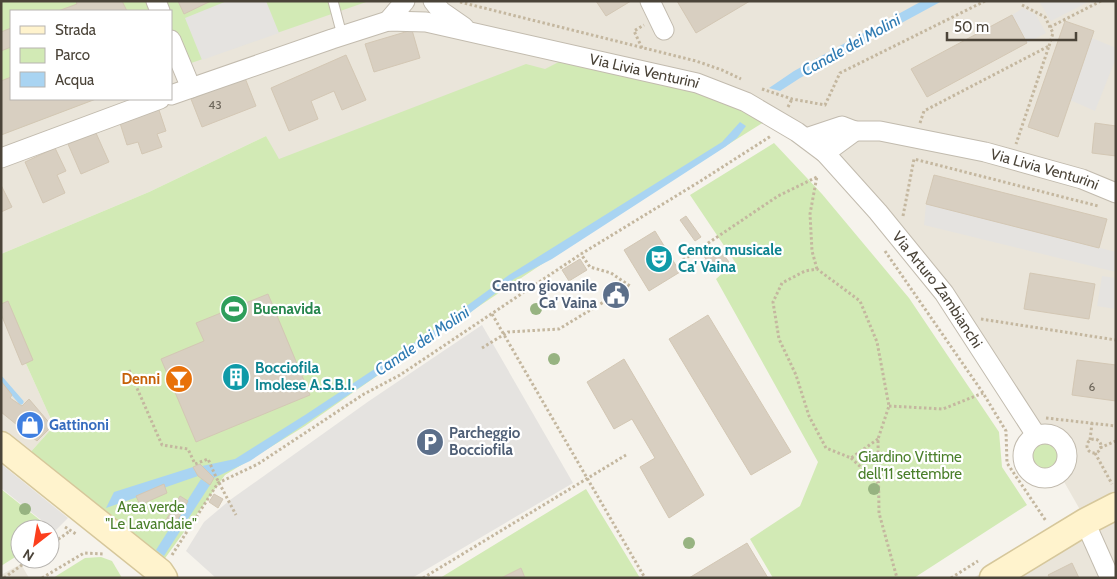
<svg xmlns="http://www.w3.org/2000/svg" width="1117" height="579" font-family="Cabin,sans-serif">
	<rect width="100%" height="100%" fill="#f6f3ec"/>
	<g fill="#eae5da" fill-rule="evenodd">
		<path d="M1,1h1115v577h-143l110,-63 -61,-107 -103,-161 -99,-103 -75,-48 -159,-48 -80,42 -215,94 -25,-48 -117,56 -148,62zM11,11h160v88h-160z"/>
		<polygon points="1,308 54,426 27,456 1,437"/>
		<polygon points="21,564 29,578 1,578 1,575"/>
	</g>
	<g fill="#d2eab5">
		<polygon points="1,1 369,1 171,70 171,11 11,11 11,99 96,99 1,135"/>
		<polygon points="586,48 745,96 775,115 617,214 430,339 305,426 225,475 158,568 27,456 54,426 1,308 1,254 149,192 266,136 279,159 526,64 545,69"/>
		<polygon points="774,143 822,194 909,298 999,432 1002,467 1027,505 914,578 773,578 750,539 800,506 818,462 716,279 735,262 690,195"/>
		<circle cx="1045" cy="456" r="13"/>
		<polygon points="1,489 55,532 50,535 50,529 20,529 20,554 1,566"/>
		<polygon points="586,489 640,578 525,578 521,568 501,578 440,578"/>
		<polygon points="101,557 112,561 122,578 53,578 85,558"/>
	</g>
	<g fill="#e5e3e0">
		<polygon points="227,1 266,1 279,33 202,60 185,18"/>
		<polygon points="1039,1 1090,1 1051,21"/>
		<polygon points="1023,8 1036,15 1046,33 1027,43 1012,15"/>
		<polygon points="1092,38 1116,48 1116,58 1095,111 1070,100"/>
		<polygon points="926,204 1116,252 1116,272 924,225"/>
		<polygon points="1102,276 1116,278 1116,309 1097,306"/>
		<polygon points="482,325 573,483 412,578 216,578 186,551 204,522 230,500 369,401"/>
		<polygon points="1,464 68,518 55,531 1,488"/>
	</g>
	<g fill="#a9d4f2">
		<polygon points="922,1 942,1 800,78 780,91 769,88 794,71"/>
		<polygon points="740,122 746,126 737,138 725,147 552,259 514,279 466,316 250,461 214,478 202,466 235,459 305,415 435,329 509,275 722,142"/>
		<polygon points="193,467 198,476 106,508 114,492"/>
		<polygon points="201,479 210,485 164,556 156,550"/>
	</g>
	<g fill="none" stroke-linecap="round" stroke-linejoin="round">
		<polyline stroke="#a9d4f2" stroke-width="5" points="1,379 21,402"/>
	</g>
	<g fill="#d8cfc1" stroke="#d3c7b4">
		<polygon points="76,1 122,1 127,11 58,11 77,4"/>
		<polygon points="178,1 211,1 184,14"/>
		<polygon points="596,1 631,1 606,16"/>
		<polygon points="677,1 750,1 696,33"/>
		<polygon points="1012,15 1027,43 927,97 911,69"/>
		<polygon points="1065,21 1094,31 1058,137 1028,127"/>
		<polygon points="11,28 11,47 1,51 1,32"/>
		<polygon points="412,30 420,58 374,72 365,44"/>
		<polygon points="346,55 366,100 342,110 334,91 311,101 318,119 289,131 271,88"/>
		<polygon points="11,77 11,99 96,99 1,135 1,81"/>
		<polygon points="245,78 256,106 202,127 191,99"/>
		<polygon points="158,107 166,131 157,134 162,147 142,154 138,142 127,145 119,120"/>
		<polygon points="1095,123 1116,126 1116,156 1092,153"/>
		<polygon points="96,133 109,162 81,174 68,144"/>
		<polygon points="55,148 66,171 57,175 65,193 43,203 25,162"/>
		<polygon points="934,175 1107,219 1099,248 926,204"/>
		<polygon points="1,185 12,207 1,212"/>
		<polygon points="686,216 701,237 695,241 680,220"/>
		<polygon points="655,231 680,272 649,291 624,250"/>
		<polygon points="718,247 729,262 714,272 704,256"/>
		<polygon points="580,259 587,270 569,281 562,270"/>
		<polygon points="1030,273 1095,284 1089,319 1024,309"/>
		<polygon points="268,294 310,395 196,442 161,359 204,341 196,323"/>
		<polygon points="8,301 33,360 22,365 1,314 1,304"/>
		<polygon points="708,315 791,452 751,475 669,339"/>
		<polygon points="624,359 704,495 669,518 640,467 655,458 632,419 614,429 587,382"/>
		<polygon points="1077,360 1116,365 1116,401 1072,395"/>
		<polygon points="1,381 12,395 10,398 22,406 29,399 52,426 37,441 1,412"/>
		<polygon points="200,464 214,478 210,485 198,476 193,467"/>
		<polygon points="164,484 167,493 140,505 136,496"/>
		<polygon points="214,494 223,499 218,508 209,502"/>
		<polygon points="180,496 188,501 172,530 163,525"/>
		<polygon points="747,543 768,578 689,578"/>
		<polygon points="1072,563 1079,578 1050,578 1048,575"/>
		<polygon points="521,568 525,578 501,578"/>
	</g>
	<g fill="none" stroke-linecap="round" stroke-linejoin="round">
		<g stroke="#c2bbae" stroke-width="11">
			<polyline id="lane" points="333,1 342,35"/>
		</g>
		<g stroke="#c2bbae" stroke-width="21">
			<g id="street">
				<polyline points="156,1 160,11"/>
				<polyline points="433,1 441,11 464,27"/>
				<polyline points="650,1 664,30"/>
				<polyline points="388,21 405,1"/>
				<polyline points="171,40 191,88"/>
				<path id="s1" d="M171,95l161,-56 56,-18 38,1 271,61 49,19 51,30 28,21 53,59 66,81 92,142"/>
				<path id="s2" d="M806,138l36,-12 13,5h25l105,21 97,27 34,14"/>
				<polyline points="825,153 855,131"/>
				<polyline points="1,158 160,99"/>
				<circle cx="1045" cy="456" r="22"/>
				<polyline points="1085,522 1110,578"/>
			</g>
		</g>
		<g stroke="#d6c79b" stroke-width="29">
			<g id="secondary">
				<polyline points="1,445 160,572 164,578"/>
				<polyline points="993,578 1085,522 1116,506"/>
			</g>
		</g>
		<g stroke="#c4b79f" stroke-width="3" stroke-dasharray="2.5 2.5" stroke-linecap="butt">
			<polyline points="460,2 696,61 722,70 741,79"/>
			<polyline points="1022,5 1045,17 1050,27"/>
			<polyline points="1049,46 1053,33 1050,27 1101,1"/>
			<polyline points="642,48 634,31 644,25"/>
			<polyline points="762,89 792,99 825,105 840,73 985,1"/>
			<polyline points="788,107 792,99"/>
			<polyline points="920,123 924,111 1049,46 1016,144"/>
			<polyline points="903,216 914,159 1098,206"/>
			<polyline points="885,251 983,393 1006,431 1007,463 1046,521"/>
			<polyline points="683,260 778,196 817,177"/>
			<polyline points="817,269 812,251 810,214 817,176"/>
			<polyline points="492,314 645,578"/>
			<polyline points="981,319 1116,340"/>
			<polyline points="482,348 508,332 559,329 630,286 611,273 590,267 581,254"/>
			<polyline points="129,370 162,445 188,449 195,464 208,459 216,477 236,515"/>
			<polyline points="889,406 943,409 983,393"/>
			<polyline points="1046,418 1116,426"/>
			<polyline points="878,439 851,458 826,448 809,416 796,375 779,339 773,302 782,283 805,271 817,269 860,301 877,342 889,406 878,439 879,513 897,578"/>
			<circle cx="1094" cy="446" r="7"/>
			<polyline points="1090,440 1092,423"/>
			<polyline points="1100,448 1116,441"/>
			<polyline points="1095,453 1112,484"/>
			<polyline points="851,458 878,483"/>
			<polyline points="65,527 76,534"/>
			<polyline points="50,545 70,531"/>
			<polyline points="172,555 218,483 258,464 364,394 400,375 581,254 699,182 771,136"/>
			<polyline points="4,578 30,559"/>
			<polyline points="42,578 84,553 103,554"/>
			<polyline points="423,578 626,455"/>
			<polyline points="951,578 978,561"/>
		</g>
		<use href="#lane" stroke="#fff" stroke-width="9"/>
		<use href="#street" stroke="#fff" stroke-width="19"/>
		<use href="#secondary" stroke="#fff3cd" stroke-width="26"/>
	</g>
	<g fill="#97b381">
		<circle cx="536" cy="309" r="6"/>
		<circle cx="554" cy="359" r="6"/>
		<circle cx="874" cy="489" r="6"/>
		<circle cx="25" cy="509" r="6"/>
		<circle cx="689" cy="543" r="6"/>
	</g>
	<defs>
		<g id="theatre-disc" transform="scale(1.4375)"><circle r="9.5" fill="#0f9aa8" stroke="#fff"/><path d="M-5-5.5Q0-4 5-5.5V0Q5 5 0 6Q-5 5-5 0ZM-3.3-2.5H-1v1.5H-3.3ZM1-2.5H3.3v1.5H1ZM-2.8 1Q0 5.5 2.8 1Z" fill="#fff"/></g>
		<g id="civic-disc" transform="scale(1.4375)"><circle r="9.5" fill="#5c6f8a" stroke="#fff"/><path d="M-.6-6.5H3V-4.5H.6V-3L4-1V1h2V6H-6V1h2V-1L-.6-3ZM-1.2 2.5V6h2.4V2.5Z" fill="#fff"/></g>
		<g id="stadium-disc" transform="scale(1.4375)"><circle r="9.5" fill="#2e9e5b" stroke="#fff"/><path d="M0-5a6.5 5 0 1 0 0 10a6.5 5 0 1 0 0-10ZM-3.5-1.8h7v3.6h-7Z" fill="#fff"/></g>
		<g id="building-disc" transform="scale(1.4375)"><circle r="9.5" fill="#0f9aa8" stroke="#fff"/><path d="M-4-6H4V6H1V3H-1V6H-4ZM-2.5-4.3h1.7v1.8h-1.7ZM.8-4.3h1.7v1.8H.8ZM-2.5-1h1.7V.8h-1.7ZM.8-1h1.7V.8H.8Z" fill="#fff"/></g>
		<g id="bar-disc" transform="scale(1.4375)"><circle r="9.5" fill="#e8710a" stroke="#fff"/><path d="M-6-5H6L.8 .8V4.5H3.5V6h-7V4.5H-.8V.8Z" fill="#fff"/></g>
		<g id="shop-disc" transform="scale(1.4375)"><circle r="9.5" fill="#3f7fe0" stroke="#fff"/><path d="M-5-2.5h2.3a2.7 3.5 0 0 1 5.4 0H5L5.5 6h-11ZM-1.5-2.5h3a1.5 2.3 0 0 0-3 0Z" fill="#fff"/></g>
		<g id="parking-disc" transform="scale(1.4375)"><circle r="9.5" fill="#5c6f8a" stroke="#fff"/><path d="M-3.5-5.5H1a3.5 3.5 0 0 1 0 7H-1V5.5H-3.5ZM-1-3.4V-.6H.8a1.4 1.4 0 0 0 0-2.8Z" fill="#fff"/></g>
	</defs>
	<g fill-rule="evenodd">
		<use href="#theatre-disc" x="659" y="259"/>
		<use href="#civic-disc" x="616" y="295"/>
		<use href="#stadium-disc" x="234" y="309"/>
		<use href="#building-disc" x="236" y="377"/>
		<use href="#bar-disc" x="179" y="379"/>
		<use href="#shop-disc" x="30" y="425"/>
		<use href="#parking-disc" x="430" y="442"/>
	</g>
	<g text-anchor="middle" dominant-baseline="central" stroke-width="4.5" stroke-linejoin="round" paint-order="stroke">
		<g font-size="12" fill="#6e675b">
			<text x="215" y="104">43</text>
			<text x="1092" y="386">6</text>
		</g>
		<g font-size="15" fill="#4b4439" stroke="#fff">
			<text stroke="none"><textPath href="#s1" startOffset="491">Via Livia Venturini</textPath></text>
			<text stroke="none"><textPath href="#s2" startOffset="246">Via Livia Venturini</textPath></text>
			<text stroke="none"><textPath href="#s1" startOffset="869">Via Arturo Zambianchi</textPath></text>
		</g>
		<g font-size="15" font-weight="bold" fill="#0d838f" stroke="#fff" text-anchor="start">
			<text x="678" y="250">Centro musicale<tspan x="678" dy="17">Ca' Vaina</tspan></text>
			<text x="255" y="368">Bocciofila<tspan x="255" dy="17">Imolese A.S.B.I.</tspan></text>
		</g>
		<g font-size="15" font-weight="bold" fill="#4e5e75" stroke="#fff" text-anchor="end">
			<text x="597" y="286">Centro giovanile<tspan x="597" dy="17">Ca' Vaina</tspan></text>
			<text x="449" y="433" text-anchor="start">Parcheggio<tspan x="449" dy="17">Bocciofila</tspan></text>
		</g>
		<g font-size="15" font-weight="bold" fill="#27864d" stroke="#fff" text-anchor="start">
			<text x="253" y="309">Buenavida</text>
		</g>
		<g font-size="15" font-weight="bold" fill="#c56008" stroke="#fff" text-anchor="end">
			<text x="160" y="379">Denni</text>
		</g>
		<g font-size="15" font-weight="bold" fill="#366cbe" stroke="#fff" text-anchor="start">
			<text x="49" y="425">Gattinoni</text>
		</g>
		<g font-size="15" fill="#4a7f2a" stroke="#fff">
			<text x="910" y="457">Giardino Vittime<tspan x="910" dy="17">dell'11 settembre</tspan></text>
			<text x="151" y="507">Area verde<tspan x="151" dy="17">"Le Lavandaie"</tspan></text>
		</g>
		<g font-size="16" font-style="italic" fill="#2e7ab2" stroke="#fff">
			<text transform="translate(851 45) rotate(-29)">Canale dei Molini</text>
			<text transform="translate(422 341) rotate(-34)">Canale dei Molini</text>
		</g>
	</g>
	<rect width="1117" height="579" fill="none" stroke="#4b4439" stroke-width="5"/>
	<rect x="10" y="10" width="162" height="90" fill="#ffffff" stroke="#b7b4b0"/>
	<rect x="20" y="26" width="25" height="8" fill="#fff3cd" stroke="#b7b4b0"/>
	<text x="55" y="35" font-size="15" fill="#4b4439">Strada</text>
	<rect x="20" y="48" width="25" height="15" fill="#d2eab5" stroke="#b7b4b0"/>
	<text x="55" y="60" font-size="15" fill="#4b4439">Parco</text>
	<rect x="20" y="72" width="25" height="15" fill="#a9d4f2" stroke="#b7b4b0"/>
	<text x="55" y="85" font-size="15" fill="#4b4439">Acqua</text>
	<g transform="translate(35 544) rotate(211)"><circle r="24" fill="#ffffff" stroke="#b7b4b0"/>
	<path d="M0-4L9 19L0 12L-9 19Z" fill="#fc3f1d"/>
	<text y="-8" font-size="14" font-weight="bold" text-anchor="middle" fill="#4b4439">N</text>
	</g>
	<path d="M947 32v8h129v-8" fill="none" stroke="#4b4439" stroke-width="2.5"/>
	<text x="954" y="32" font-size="15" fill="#4b4439" stroke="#ffffff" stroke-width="4" paint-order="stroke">50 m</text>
</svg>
